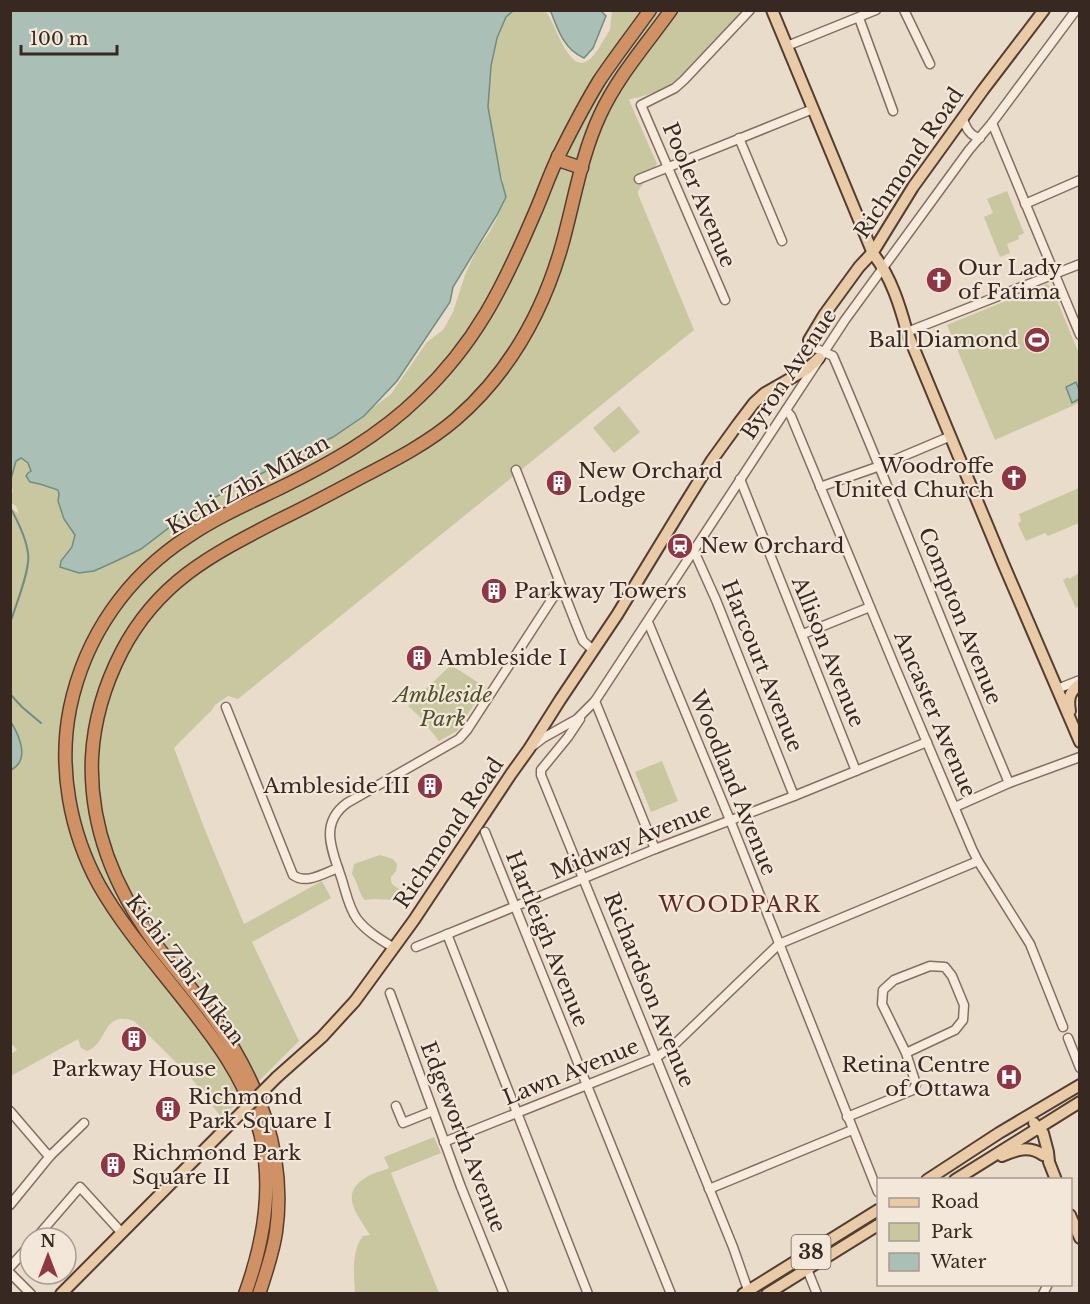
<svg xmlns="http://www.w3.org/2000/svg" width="1090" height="1304" font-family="'Libre Baskerville',serif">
	<rect width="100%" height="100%" fill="#eadcca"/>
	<g fill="#c8c79f">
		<path d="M512,11h31l4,2c9,14 13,32 25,45 13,14 25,-6 31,-17 2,-4 5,-7 7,-12 1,-6 1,-12 2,-18h130l-64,68c-10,8 -22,13 -35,17 -4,2 -9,1 -14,4l28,64 -19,27v3l56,136 -456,369 -10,-3 -13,9 -3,5 -38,38 31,82 39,94 78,-43 9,17 -79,44 47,99 -77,77 -34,-44 -54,-53c-33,-11 -25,23 -47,30l-6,-3 -3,-9 -67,37v-22l6,-4 -6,-7 -1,-481 2,-7 -2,-7 1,-40 8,6 -3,-8 -5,-3v-7l2,-5 -3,-12 6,-18 5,-3 7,5 3,8 -4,4 -1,3 5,5 9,1 19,7 -1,8 6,20 11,16 -3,12 -11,14 -1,6 19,6 15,-2 20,-9 71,-50 173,-93 33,-25 36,-52 16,-12 3,-5 7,-13 12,-37 11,-24 13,-18 8,-15 4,-14 2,-22 -6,-25 -4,-9 -8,-64 14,-59z"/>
		<polygon points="1007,191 1024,233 1018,236 1019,239 1007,244 1010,253 1000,257 984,217 993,213 987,199"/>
		<polygon points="1047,284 1052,288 1079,354 1079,403 995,440 947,325"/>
		<polygon points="619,406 640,432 614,453 593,428"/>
		<polygon points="1079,488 1079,523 1048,536 1045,533 1026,541 1018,524 1021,521 1019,514"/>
		<polygon points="1079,573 1079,606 1076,608 1063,580 1068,577 1069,579"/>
		<polygon points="451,665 485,687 457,731 439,741 419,716 408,706"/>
		<polygon points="662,761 678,801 651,812 635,772"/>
		<path d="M380,855l13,4 4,5 -1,7 -5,6c-1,9 5,9 11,14l-1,6 -5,3 -22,-1 -9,1c-7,-7 -7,-18 -13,-26l2,-10z"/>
		<path d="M434,1137l7,16 -50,20 48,120h-84c-1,-18 -4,-42 8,-57l7,-1c-14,-23 -33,-42 0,-60 6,-3 13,-4 19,-7l-5,-11z"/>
	</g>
	<g fill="#aabfb6" stroke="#718d82" stroke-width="1.5">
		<polygon points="11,10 513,11 506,17 497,38 491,66 488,107 501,179 506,197 497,215 453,287 450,302 397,381 364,416 333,437 196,507 141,549 114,562 94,571 79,573 60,567 61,561 72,547 75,535 64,519 58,501 59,494 58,490 40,484 30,482 26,476 28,473 31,471 28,463 21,458 16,461 11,479"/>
		<path d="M549,11h52l5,5 -13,32 -9,10c-19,-8 -26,-27 -33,-46z"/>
		<polygon points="1076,382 1079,390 1079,399 1072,403 1066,387"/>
		<path d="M11,722c9,15 19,38 0,48z"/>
	</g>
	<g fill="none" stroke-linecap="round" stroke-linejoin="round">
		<g stroke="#718d82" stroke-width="2">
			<path d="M10,623c5,-15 21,-55 18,-69 -1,-13 -11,-34 -17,-45"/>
			<polyline points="10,694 22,707 41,723"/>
		</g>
		<g stroke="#856e60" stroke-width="11">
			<g id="minor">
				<polyline points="904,10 930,64"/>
				<polyline points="859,18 893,111"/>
				<polyline points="787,46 876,10"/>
				<path d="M963,119c3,9 7,17 17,19"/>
				<polyline points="992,123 1080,335"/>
				<polyline points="739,138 782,241"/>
				<polyline points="639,179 813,109"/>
				<polyline points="1025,204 1080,180"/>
				<polyline points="725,300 641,105 675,88 684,80 750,10"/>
				<polyline points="907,332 1080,264"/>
				<path d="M809,340l8,9 16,7c61,142 116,286 176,427"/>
				<polyline points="786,410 791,416 895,667 972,849 978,861 1030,944 1063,1027"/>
				<polyline points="516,470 576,624 583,641 593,650"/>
				<polyline points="740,479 856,771"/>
				<polyline points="820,487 880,466 951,436"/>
				<polyline points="694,551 716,600 794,796"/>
				<polyline points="648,622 730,820 878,1192"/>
				<polyline points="803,634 870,607"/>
				<polyline points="1057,689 1080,680"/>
				<polyline points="595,701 655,849"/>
				<path d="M226,707l67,168c13,10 31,-2 45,-7"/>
				<polyline points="580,719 568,737 541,770 541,775 733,1247 748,1290"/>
				<polyline points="534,745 543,738 577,719 595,701 845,320 969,150 992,123 1076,10"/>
				<polyline points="955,807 1009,783 1080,757"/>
				<polyline points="485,832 671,1294"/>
				<polyline points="447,934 588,1294"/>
				<polyline points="416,947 655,849 794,796 927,742"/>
				<path d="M394,948c-13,-8 -28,-17 -37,-29 -8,-11 -11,-26 -15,-39 -9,-28 -24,-56 5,-77l112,-64 8,-9 87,-134 9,-3"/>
				<polyline points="390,993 461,1187 504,1294"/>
				<polyline points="1068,1038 1080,1068"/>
				<polyline points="396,1106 403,1123 433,1111"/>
				<polyline points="10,1111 46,1153 50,1156"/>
				<polyline points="847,1117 913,1090 916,1084 906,1053 882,1004 883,990 894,980 930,966 945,967 952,976 964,1005 963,1020 955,1030 906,1053"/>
				<polyline points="444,1142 657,1057 676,1043 779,944 978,861"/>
				<polyline points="709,1189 852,1130"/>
				<polyline points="10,1205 50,1156 84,1123"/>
				<polyline points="36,1238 80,1187 121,1232"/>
				<polyline points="10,1267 30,1245"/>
				<polyline points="807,1269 817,1294"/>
				<polyline points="10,1273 31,1294"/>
				<polyline points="1043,1294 1048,1284"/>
			</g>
		</g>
		<g stroke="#543e34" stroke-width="14">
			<g id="major">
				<polyline points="772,10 874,256"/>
				<path d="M874,255c17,22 26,51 33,77l96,231 77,179"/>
				<polyline points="809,340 824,315 859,267 873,252 913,187 983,90 1044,10"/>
				<path d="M1070,711c-2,-12 -1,-19 10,-27"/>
				<polyline points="277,1077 322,1037 355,1001 414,920 511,774 529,749 560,700 617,615 681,510 712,460 738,424 754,403 765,393 807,369 819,358"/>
				<polyline points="1034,1123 1037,1128 1043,1133 1048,1152 1049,1162 1056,1180"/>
				<path d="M1002,1156c14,-6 27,-11 41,-1"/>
				<polyline points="927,1180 999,1133 1080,1085"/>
				<polyline points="955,1180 1080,1102"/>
				<polyline points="1070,1215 1080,1238"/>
				<polyline points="61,1294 230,1124"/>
				<polyline points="743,1294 878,1210"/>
				<polyline points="767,1294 878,1225"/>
			</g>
		</g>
		<g stroke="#543e34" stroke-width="15">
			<g id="highway">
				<polyline points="558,156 561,161 582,168"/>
				<path d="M245,1294c20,-55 30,-115 12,-172 -14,-46 -43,-84 -73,-122 -29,-37 -61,-73 -85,-115 -29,-53 -41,-117 -29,-177 15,-72 57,-132 119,-172 28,-19 60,-33 91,-48 51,-25 99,-52 139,-91 57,-54 84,-110 114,-180 10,-22 17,-45 28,-66 12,-24 24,-47 38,-70 16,-24 34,-47 51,-71"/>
				<path d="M259,1294c7,-21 14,-41 17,-62 11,-78 -18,-152 -63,-215 -19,-26 -40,-50 -59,-75 -40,-55 -65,-116 -62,-185 2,-37 13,-73 30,-106 36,-69 89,-96 155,-130 29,-14 57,-29 85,-44 33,-17 66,-34 94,-58 53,-46 87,-107 106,-174 12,-43 19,-89 38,-130 18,-39 46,-70 71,-105"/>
			</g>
		</g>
		<use href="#minor" stroke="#f6ebdd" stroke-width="8"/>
		<use href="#major" stroke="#e9cba7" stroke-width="10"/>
		<use href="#highway" stroke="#d09165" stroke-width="12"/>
		<g stroke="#543e34" stroke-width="14" stroke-linecap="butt">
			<polyline id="major-bridge" points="230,1124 277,1077"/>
		</g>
		<use href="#major-bridge" stroke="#e9cba7" stroke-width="10"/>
	</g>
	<defs>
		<g id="church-disc" transform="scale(1.35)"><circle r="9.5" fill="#8e3644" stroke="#f3e7d9"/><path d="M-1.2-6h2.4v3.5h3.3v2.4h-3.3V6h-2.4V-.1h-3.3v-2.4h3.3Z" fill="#fff"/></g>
		<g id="stadium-disc" transform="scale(1.35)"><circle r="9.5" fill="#8e3644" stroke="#f3e7d9"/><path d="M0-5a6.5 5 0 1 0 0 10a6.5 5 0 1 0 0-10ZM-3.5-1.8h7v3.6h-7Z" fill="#fff"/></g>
		<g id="building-disc" transform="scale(1.35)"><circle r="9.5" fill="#8e3644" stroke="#f3e7d9"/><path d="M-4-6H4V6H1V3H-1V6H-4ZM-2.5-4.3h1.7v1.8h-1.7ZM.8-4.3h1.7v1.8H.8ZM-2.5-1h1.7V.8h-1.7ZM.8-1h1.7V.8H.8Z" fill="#fff"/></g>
		<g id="station-disc" transform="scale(1.35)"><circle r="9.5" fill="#8e3644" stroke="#f3e7d9"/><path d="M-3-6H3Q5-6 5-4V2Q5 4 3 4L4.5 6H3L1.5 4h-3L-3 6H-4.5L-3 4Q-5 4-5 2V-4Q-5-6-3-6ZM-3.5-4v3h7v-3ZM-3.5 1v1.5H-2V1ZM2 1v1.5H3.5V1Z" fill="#fff"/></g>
		<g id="hospital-disc" transform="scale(1.35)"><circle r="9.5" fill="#8e3644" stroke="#f3e7d9"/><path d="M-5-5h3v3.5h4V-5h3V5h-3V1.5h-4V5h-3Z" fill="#fff"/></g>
	</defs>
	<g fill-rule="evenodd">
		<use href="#church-disc" x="939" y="280"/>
		<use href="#stadium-disc" x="1037" y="340"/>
		<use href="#church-disc" x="1014" y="478"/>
		<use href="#building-disc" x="559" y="483"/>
		<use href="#station-disc" x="680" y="546"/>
		<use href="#building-disc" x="494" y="591"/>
		<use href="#building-disc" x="419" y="658"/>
		<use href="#building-disc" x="430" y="786"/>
		<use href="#building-disc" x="134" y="1039"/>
		<use href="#hospital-disc" x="1009" y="1077"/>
		<use href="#building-disc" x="168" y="1109"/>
		<use href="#building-disc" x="113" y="1165"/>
	</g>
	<g text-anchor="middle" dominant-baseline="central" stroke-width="4.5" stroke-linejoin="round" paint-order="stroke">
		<rect fill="#f3e7d9" stroke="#6f6259" stroke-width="1.5" x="791.5" y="1235" width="39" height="34" rx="4.5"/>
		<g font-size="20" font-weight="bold" fill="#372922">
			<text x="811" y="1252">38</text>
		</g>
		<g font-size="21" fill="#372922" stroke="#f3e7d9">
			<text transform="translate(909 163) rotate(-56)">Richmond Road</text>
			<text transform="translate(699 195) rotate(67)">Pooler Avenue</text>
			<text transform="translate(789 374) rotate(-56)">Byron Avenue</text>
			<text transform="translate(248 485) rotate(-29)">Kichi Zībī Mīkan</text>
			<text transform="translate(960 616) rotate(68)">Compton Avenue</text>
			<text transform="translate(828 652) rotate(68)">Allison Avenue</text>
			<text transform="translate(762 666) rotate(68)">Harcourt Avenue</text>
			<text transform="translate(935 714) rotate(67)">Ancaster Avenue</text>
			<text transform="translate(733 783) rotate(68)">Woodland Avenue</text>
			<text transform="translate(449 833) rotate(-56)">Richmond Road</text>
			<text transform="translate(631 841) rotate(-22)">Midway Avenue</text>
			<text transform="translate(547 939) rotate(68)">Hartleigh Avenue</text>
			<text transform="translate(185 970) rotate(53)">Kichi Zībī Mīkan</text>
			<text transform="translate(649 990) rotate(68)">Richardson Avenue</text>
			<text transform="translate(571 1072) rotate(-22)">Lawn Avenue</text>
			<text transform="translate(463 1137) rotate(69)">Edgeworth Avenue</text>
		</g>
		<g font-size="21" fill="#372922" stroke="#f3e7d9" text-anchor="start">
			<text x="958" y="268">Our Lady<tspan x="958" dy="24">of Fatima</tspan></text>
			<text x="1018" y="340" text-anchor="end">Ball Diamond</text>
			<text x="994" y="466" text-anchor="end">Woodroffe<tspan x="994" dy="24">United Church</tspan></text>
			<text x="578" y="471">New Orchard<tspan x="578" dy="24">Lodge</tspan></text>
			<text x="700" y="546">New Orchard</text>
			<text x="514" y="591">Parkway Towers</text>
			<text x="438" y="658">Ambleside I</text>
			<text x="410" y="786" text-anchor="end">Ambleside III</text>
			<text x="990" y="1065" text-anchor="end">Retina Centre<tspan x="990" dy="24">of Ottawa</tspan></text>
			<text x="134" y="1069" text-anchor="middle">Parkway House</text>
			<text x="188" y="1097">Richmond<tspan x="188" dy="24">Park Square I</tspan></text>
			<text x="132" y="1153">Richmond Park<tspan x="132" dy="24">Square II</tspan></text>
		</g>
		<g font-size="21" font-style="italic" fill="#4e522b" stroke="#f3e7d9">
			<text x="443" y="695">Ambleside<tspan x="443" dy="24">Park</tspan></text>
		</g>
		<g font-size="22" letter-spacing="1.5" fill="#602926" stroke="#f3e7d9">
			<text x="740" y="904">WOODPARK</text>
		</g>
	</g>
	<rect width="1090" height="1304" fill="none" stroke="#372922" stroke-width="24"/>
	<rect x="877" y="1178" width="195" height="108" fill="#f3e7d9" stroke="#a89b90" stroke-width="1.5"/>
	<rect x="889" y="1198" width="30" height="9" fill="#e9cba7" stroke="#a89b90" stroke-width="1.5"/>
	<text x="931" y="1208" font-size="18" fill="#372922">Road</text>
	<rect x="889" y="1223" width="30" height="18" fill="#c8c79f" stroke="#a89b90" stroke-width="1.5"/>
	<text x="931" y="1238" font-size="18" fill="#372922">Park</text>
	<rect x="889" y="1253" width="30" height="18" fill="#aabfb6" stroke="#a89b90" stroke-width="1.5"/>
	<text x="931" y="1268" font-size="18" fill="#372922">Water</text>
	<g transform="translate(48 1256)"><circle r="28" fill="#f3e7d9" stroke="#a89b90" stroke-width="1.5"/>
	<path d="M0-4.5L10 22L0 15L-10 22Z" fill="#8e3644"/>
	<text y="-9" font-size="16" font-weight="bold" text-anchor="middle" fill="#372922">N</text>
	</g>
	<path d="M21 45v9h96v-9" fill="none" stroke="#372922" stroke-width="3"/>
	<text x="30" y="45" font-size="18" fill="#372922" stroke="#f3e7d9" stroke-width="4.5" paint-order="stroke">100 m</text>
</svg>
